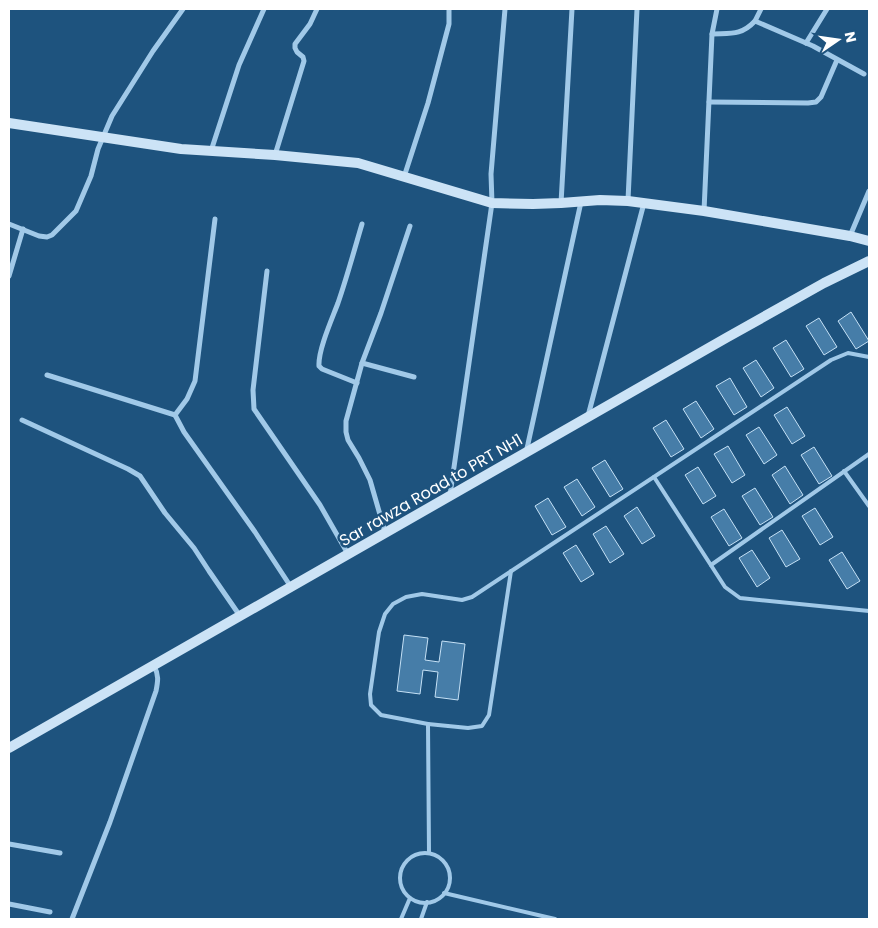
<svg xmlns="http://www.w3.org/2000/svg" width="878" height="928" font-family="Poppins,sans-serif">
	<rect width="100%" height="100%" fill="#1e537e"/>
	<g fill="#467da8" stroke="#c5e1f6">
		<polygon points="851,312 869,341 856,349 838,321"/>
		<polygon points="819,318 837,347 824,355 806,326"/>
		<polygon points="786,340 804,369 791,377 773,348"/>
		<polygon points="756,360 774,388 761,397 743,368"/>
		<polygon points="730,378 747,407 734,415 716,386"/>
		<polygon points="696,401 714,429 701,438 683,409"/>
		<polygon points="787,407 805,436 792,444 774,415"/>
		<polygon points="666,420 684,449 671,457 653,428"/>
		<polygon points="759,427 777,455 764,464 746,435"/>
		<polygon points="728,446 745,475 732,483 714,454"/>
		<polygon points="814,447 832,476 819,484 801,455"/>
		<polygon points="605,460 623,489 610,497 592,468"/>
		<polygon points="785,466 803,495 790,504 772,475"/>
		<polygon points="698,467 716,496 703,504 685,475"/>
		<polygon points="577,479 595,507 582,516 564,487"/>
		<polygon points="755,488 773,517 760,525 742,496"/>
		<polygon points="548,498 566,527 552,535 535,506"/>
		<polygon points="637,507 655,536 642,544 624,516"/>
		<polygon points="815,508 833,537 820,545 802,516"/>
		<polygon points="724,509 742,538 729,546 711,517"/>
		<polygon points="606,526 624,554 610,563 593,534"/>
		<polygon points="782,530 800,559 786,567 769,538"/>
		<polygon points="576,545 594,574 581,582 563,553"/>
		<polygon points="752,550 770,578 757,587 739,558"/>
		<polygon points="842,552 860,581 847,589 829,560"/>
		<polygon points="404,635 428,638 425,660 439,662 442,641 465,644 458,700 435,697 438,672 423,670 420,694 397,691"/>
	</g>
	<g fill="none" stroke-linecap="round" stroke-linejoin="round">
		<g stroke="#a1c9e8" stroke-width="4">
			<polyline points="844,471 869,506"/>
			<polyline points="654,477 725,587 740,598 869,611"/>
			<polyline points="711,565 869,454"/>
			<polyline points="428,724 381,715 371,705 370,694 379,632 385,614 393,604 406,597 422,594 462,600 472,597 831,360 848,353 869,357"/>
			<polyline points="429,853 428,724 468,728 482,726 489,715 511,571"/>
			<circle cx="425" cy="878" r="25"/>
			<polyline points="444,893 555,919"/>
			<polyline points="401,919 410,898"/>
			<polyline points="421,919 427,902"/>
		</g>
		<g stroke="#a1c9e8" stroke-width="5">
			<polyline points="755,21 761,9"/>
			<path d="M712,34c18,-1 29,2 43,-13l58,25 51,28"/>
			<polyline points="806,43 827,9"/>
			<polyline points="709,102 808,103 816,102 821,97 837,60"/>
			<polyline points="211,151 239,65 264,9"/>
			<polyline points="275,155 304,61 303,57 297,52 295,48 295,44 310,24 317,9"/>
			<polyline points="404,177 428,103 449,24 449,9"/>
			<polyline points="628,200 637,9"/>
			<polyline points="561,203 572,9"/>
			<polyline points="704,211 712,34 717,9"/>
			<polyline points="215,219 195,381 187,399 175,415 184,432 255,532 291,587"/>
			<polyline points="9,224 39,236 47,237 52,235 76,211 91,176 98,149 112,116 153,51 183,9"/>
			<polyline points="850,236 869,191"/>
			<polyline points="267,271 253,390 254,409 320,505 348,554"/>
			<polyline points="9,276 23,229"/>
			<polyline points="362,363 414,377"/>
			<polyline points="47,375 175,415"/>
			<path d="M357,383l-35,-14 -3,-3c-1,-16 13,-47 19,-63 9,-26 16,-52 24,-79"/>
			<polyline points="588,416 644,203"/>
			<polyline points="22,420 128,469 140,476 165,513 194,548 209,571 240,616"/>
			<polyline points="526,453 581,202"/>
			<polyline points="450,495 492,203 491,174 505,9"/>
			<polyline points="385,532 370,480 359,458 348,440 346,432 346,421 362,363 381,313 410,226"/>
			<polyline points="9,844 60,853"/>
			<polyline points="9,904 50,912"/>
			<path d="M72,919l38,-97 46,-131c2,-10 3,-16 -2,-25"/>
		</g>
		<g stroke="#cce3f6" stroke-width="10">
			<polyline points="9,123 181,149 275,155 358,163 492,203 533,204 561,203 600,200 628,201 704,211 850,236 869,241"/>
			<polyline points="9,748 726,338 824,283 869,261"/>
		</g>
	</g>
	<g text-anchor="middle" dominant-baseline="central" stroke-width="5" stroke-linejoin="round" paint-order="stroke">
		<g font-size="16" fill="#fff" stroke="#1e537e">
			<text transform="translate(431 490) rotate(-30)">Sar rawza Road to PRT NH1</text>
		</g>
	</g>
	<rect width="878" height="928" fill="none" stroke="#ffffff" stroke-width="20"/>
	<g transform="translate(838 40) rotate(77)" stroke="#1e537e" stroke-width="4" paint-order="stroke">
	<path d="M0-4L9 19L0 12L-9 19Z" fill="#ffffff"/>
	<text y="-8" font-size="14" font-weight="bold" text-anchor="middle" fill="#ffffff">N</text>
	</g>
</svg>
